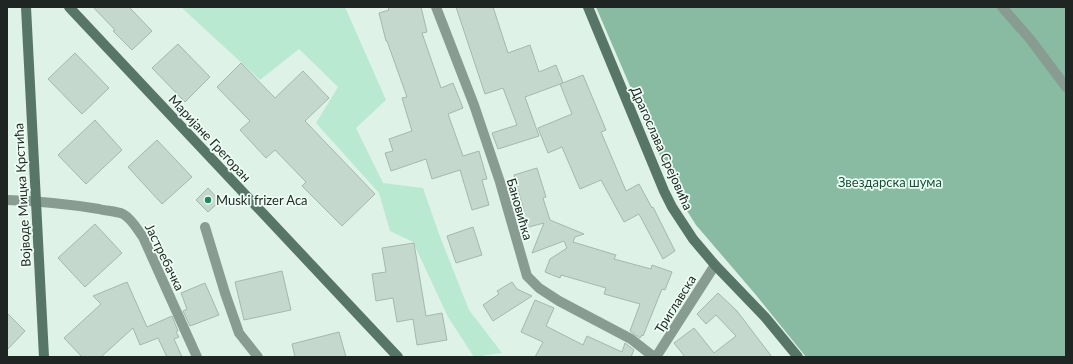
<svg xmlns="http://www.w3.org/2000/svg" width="1073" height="364" font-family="Lato,sans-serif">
	<rect width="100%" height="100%" fill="#def2e7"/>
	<polygon fill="#bae9d1" points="181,7 345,7 386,100 356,128 383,183 423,188 439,234 469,310 502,353 474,357 448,317 413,242 390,231 379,193 316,123 338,87 299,49 260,80"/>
	<polygon fill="#89baa2" points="596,7 1066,7 1066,357 806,357 756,295 696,225 677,195"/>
	<g fill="#c4d8ce" stroke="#a4b8ae">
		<polygon points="93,7 129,7 152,31 132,50 113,31 115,30"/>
		<polygon points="388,7 421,7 427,32 422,33 441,88 453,83 463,108 448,114 463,156 479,151 487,179 482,180 489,205 472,210 460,170 432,179 426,159 391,171 385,153 393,151 389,139 412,131 402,98 407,97 387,41 386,41 379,13 389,10"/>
		<polygon points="456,7 493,7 508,53 530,45 539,72 556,65 563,83 525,97 539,136 498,149 492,133 517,125 503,88 485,94"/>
		<polygon points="178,44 210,77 185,102 152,68"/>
		<polygon points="75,53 109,88 82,114 48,79"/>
		<polygon points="241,63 275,98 303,71 329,98 305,121 375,194 342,226 302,186 306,182 275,150 266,158 240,130 250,121 217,87"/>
		<polygon points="583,75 606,130 601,132 626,191 639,184 652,208 653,207 675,251 663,259 639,214 624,222 601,180 580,189 562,147 548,153 538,128 572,114 560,84"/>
		<polygon points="95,120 122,150 86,184 58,155"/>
		<polygon points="157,140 192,177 162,204 128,167"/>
		<polygon points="537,168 546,197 543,198 550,220 584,234 575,237 573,242 616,255 614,259 651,269 652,265 672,272 665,290 662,289 643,336 642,335 640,338 630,331 640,304 604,294 606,288 561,275 560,278 545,272 550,259 567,248 564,241 532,253 544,223 525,228 520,212 524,211 514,175"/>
		<polygon points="208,188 220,201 208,212 196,200"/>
		<polygon points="95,224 122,253 85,287 58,258"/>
		<polygon points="473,227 482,255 456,263 447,236"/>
		<polygon points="414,243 426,316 442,313 447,340 417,345 413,319 397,322 393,298 376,301 372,274 386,272 382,248"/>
		<polygon points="282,271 291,310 244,320 235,282"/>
		<polygon points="127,282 147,327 172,316 178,331 176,332 179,337 174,339 182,357 167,357 158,338 140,345 133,328 101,357 82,357 64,338 101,304 93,296"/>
		<polygon points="512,282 517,289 532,296 493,321 483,305 499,294 497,291"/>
		<polygon points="205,283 219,315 190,326 183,311 187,309 181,293"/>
		<polygon points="718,293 737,311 772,357 685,357 674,343 694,328 714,353 736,336 716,315 706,324 697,314"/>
		<polygon points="535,300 554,308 546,326 583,345 587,336 622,352 625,343 634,350 631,357 535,357 543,342 521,332"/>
		<polygon points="7,313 25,331 7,350"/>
		<polygon points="339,332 346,357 295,357 292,344"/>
	</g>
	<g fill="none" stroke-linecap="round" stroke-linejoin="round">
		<g stroke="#889c92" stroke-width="10">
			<polyline points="436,7 474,105 500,182 527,276 539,288 559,301 631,339 654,357"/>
			<polyline points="1002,7 1030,39 1066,87"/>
			<path d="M7,200c31,1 61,4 92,9 7,2 17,2 24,5 9,5 14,15 20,23l54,120"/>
			<polyline points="205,227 225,293 239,333 258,357"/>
			<polyline points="656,357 715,265"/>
		</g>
		<g stroke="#587667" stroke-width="10">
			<polyline points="26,7 44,357"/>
			<polyline points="69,7 398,357"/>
			<polyline points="588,7 664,191 672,207 693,239 715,265 765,317 798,357"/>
		</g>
	</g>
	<circle fill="#228661" stroke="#eefef6" stroke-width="1.5" cx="208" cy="200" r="4"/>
	<g text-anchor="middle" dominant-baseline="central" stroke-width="3.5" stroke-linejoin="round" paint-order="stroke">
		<g font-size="13" fill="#1e2522" stroke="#eefef6">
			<text transform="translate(210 138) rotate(47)">Маријане Грегоран</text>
			<text transform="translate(662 148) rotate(66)">Драгослава Срејовића</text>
			<text transform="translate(22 195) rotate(-93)">Војводе Мицка Крстића</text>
			<text transform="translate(520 209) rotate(74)">Бановићка</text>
			<text transform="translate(165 257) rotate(64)">Јастребачка</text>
			<text transform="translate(675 304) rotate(-58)">Триглавска</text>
		</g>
		<g font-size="13" fill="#125038" stroke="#eefef6">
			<text x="890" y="182">Звездарска шума</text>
		</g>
		<g font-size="13" fill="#1e2522" stroke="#eefef6" text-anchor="start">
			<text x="216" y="200">Muski frizer Aca</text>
		</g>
	</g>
	<rect width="1073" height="364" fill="none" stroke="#1e2522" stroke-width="16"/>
</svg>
